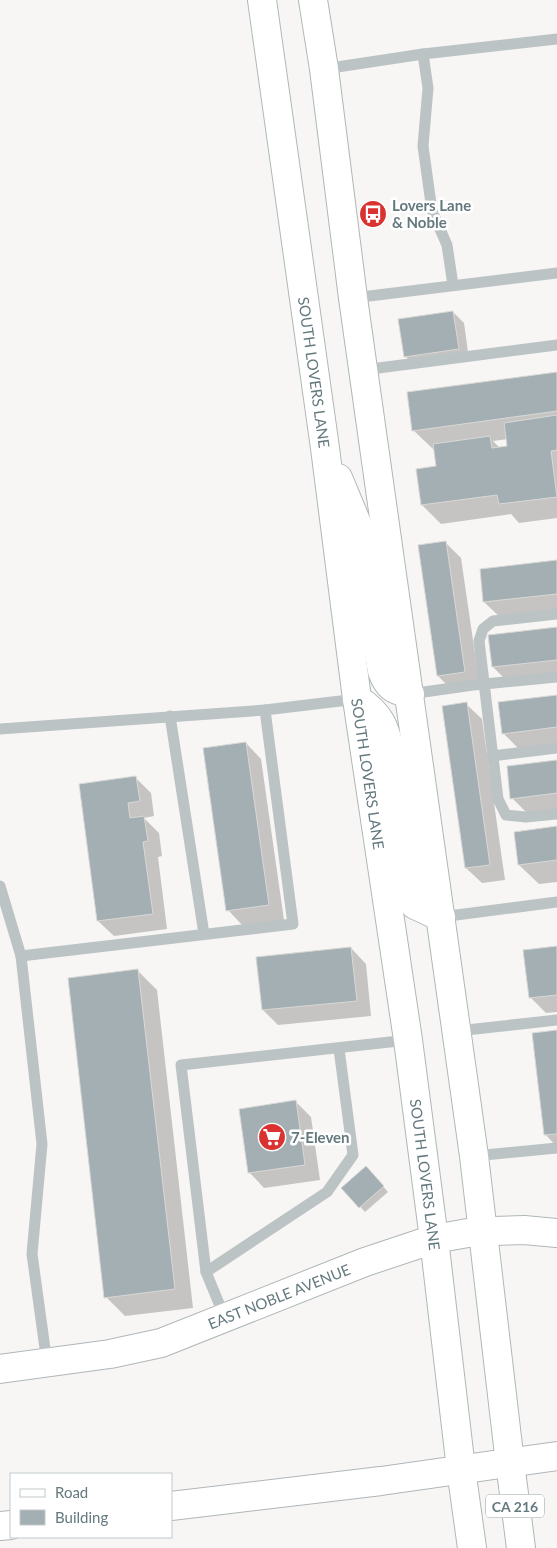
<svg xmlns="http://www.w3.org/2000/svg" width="557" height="1548" font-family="Lato,sans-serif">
	<rect width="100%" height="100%" fill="#f7f6f4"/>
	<g fill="#0003" fill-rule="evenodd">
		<polygon points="453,312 464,323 469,359 416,367 405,356"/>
		<path d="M557,373v145l-38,5 -8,-9 -70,10 -19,-19 16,-38 -3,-18h-2l-20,-19zM508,439l1,8 -9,1 -7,-7z"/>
		<polygon points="445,542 461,558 480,688 453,691 438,676"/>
		<polygon points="557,561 557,615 504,621 484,602"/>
		<polygon points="557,628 557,681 512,686 493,667 490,636"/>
		<polygon points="557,697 557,748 522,752 503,733"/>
		<polygon points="466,704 482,719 505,880 482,883 466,868"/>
		<polygon points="246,743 261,759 284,920 243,926 228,910"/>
		<polygon points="557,761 557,814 531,817 512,798"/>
		<polygon points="136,778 151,793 154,816 144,818 159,833 162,856 158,857 167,929 114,936 98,921 81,785"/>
		<polygon points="557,828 557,882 539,884 519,865"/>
		<polygon points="557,947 557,1012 546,1013 531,998 524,951"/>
		<polygon points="351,948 366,964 371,1016 278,1025 263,1010"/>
		<polygon points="138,971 157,990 193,1308 125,1316 106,1297"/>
		<polygon points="557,1032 557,1147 545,1134"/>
		<polygon points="296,1102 311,1117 320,1180 264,1188 249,1172"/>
		<polygon points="371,1173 388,1192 365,1212 343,1188"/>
	</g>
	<g fill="#a3afb2" stroke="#d9d8d7">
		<polygon points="453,311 459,349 404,357 398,319"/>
		<polygon points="557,372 557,411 412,431 407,392"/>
		<polygon points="557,415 557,450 551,451 557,497 499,504 497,495 421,505 416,469 436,466 433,444 490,436 492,448 507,446 504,423"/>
		<polygon points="446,541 465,672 437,676 418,545"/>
		<polygon points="557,560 557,594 483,602 480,569"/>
		<polygon points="557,627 557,660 492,667 488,635"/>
		<polygon points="557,695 557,727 502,734 498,702"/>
		<polygon points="467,702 490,865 465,868 442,706"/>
		<polygon points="246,742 269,905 226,911 203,748"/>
		<polygon points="557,760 557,793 510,799 507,766"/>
		<polygon points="136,776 140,801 128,803 130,818 144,816 148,841 143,842 153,914 97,921 79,784"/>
		<polygon points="557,826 557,860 518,865 514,832"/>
		<polygon points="557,946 557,995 529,998 523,950"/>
		<polygon points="351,947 357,1001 262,1010 256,957"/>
		<polygon points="138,969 175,1289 104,1298 68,978"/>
		<polygon points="557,1030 557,1134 544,1135 532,1033"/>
		<polygon points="296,1100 305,1165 248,1173 239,1109"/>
		<polygon points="366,1166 384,1186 359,1208 341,1188"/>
	</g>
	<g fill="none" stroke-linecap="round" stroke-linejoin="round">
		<g stroke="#afb7b9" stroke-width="30">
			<g id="secondary">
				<path id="s1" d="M262,0l63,448 32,251 51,341 26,199 27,230"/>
				<polyline points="313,0 324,69 353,298 474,1156 510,1463"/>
				<path d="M338,478l20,48 24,145c6,16 11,19 28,23"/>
				<path d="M357,699c24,16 28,28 34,55l24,151 26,12"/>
				<path id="s2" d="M0,1369l110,-15 51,-11 204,-81 69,-23 34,-6 25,-2 31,-1 33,3"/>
			</g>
		</g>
		<g stroke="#b0b7b9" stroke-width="30">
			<g id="primary">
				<polyline points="510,1463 521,1548"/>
				<polyline points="461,1469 472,1548"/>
			</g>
		</g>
		<g stroke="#b0b6b8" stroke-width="30">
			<g id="highway">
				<polyline points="171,1506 381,1481 557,1456"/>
				<polyline points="0,1526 11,1525"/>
			</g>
		</g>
		<g stroke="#bcc3c4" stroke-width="11">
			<polyline points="423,54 428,88 423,146 432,211 447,245 453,285"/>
			<polyline points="324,69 423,54 557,39"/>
			<polyline points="353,298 557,273"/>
			<polyline points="363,370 557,345"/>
			<polyline points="557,614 493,621 483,629 479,641 498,799 506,815 526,817 557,814"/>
			<polyline points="410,694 473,685 557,677"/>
			<polyline points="170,716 204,934"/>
			<polyline points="0,729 265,710 357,699"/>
			<polyline points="492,756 557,748"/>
			<polyline points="0,886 21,956 42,1144 32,1254 47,1363"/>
			<polyline points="441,917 557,902"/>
			<polyline points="21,956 293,924 265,710"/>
			<polyline points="457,1031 557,1020"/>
			<polyline points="474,1156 557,1148"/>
			<polyline points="206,1272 327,1192 353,1155 339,1049"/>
			<polyline points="225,1318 206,1272 181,1065 408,1040"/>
		</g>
		<use href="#secondary" stroke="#fff" stroke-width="28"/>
		<use href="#primary" stroke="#fff" stroke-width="28"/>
		<use href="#highway" stroke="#fff" stroke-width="28"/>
	</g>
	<defs>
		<g id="bus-disc" transform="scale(1.4375)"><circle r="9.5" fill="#da3131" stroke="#fff"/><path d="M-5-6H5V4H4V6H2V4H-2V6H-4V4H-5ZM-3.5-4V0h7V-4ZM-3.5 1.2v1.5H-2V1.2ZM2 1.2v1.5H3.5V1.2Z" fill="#fff"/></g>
		<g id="supermarket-disc" transform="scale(1.4375)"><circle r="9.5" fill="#da3131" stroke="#fff"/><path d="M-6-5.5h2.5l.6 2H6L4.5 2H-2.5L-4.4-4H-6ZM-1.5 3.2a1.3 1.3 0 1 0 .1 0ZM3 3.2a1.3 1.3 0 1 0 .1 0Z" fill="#fff"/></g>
	</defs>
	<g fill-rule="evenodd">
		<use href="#bus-disc" x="373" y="214"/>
		<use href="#supermarket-disc" x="272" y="1137"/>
	</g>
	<g text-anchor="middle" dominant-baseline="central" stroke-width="5" stroke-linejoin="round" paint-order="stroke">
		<rect fill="#fff" stroke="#92a1a5" stroke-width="1" x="486" y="1494.5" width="58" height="23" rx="4"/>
		<g font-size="14" font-weight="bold" fill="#64797e">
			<text x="515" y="1506">CA 216</text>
		</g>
		<g font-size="15" font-weight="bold" fill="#64797e" stroke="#fff" text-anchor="start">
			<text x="392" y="205">Lovers Lane<tspan x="392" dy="17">&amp; Noble</tspan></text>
			<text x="291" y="1137">7-Eleven</text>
		</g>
		<g font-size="15" fill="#64797e" stroke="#fff">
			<text stroke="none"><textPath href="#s1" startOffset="376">SOUTH LOVERS LANE</textPath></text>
			<text stroke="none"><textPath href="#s1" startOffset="781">SOUTH LOVERS LANE</textPath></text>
			<text stroke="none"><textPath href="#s1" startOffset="1186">SOUTH LOVERS LANE</textPath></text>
			<text stroke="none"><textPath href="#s2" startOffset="290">EAST NOBLE AVENUE</textPath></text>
		</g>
	</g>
	<rect x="10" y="1473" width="162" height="65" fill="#ffffff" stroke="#c1c9cb"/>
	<rect x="20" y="1489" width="25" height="8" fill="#ffffff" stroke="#c1c9cb"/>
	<text x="55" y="1498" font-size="15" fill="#64797e">Road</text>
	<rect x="20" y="1510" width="25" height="15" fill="#a3afb2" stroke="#c1c9cb"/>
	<text x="55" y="1523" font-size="15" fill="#64797e">Building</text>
</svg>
